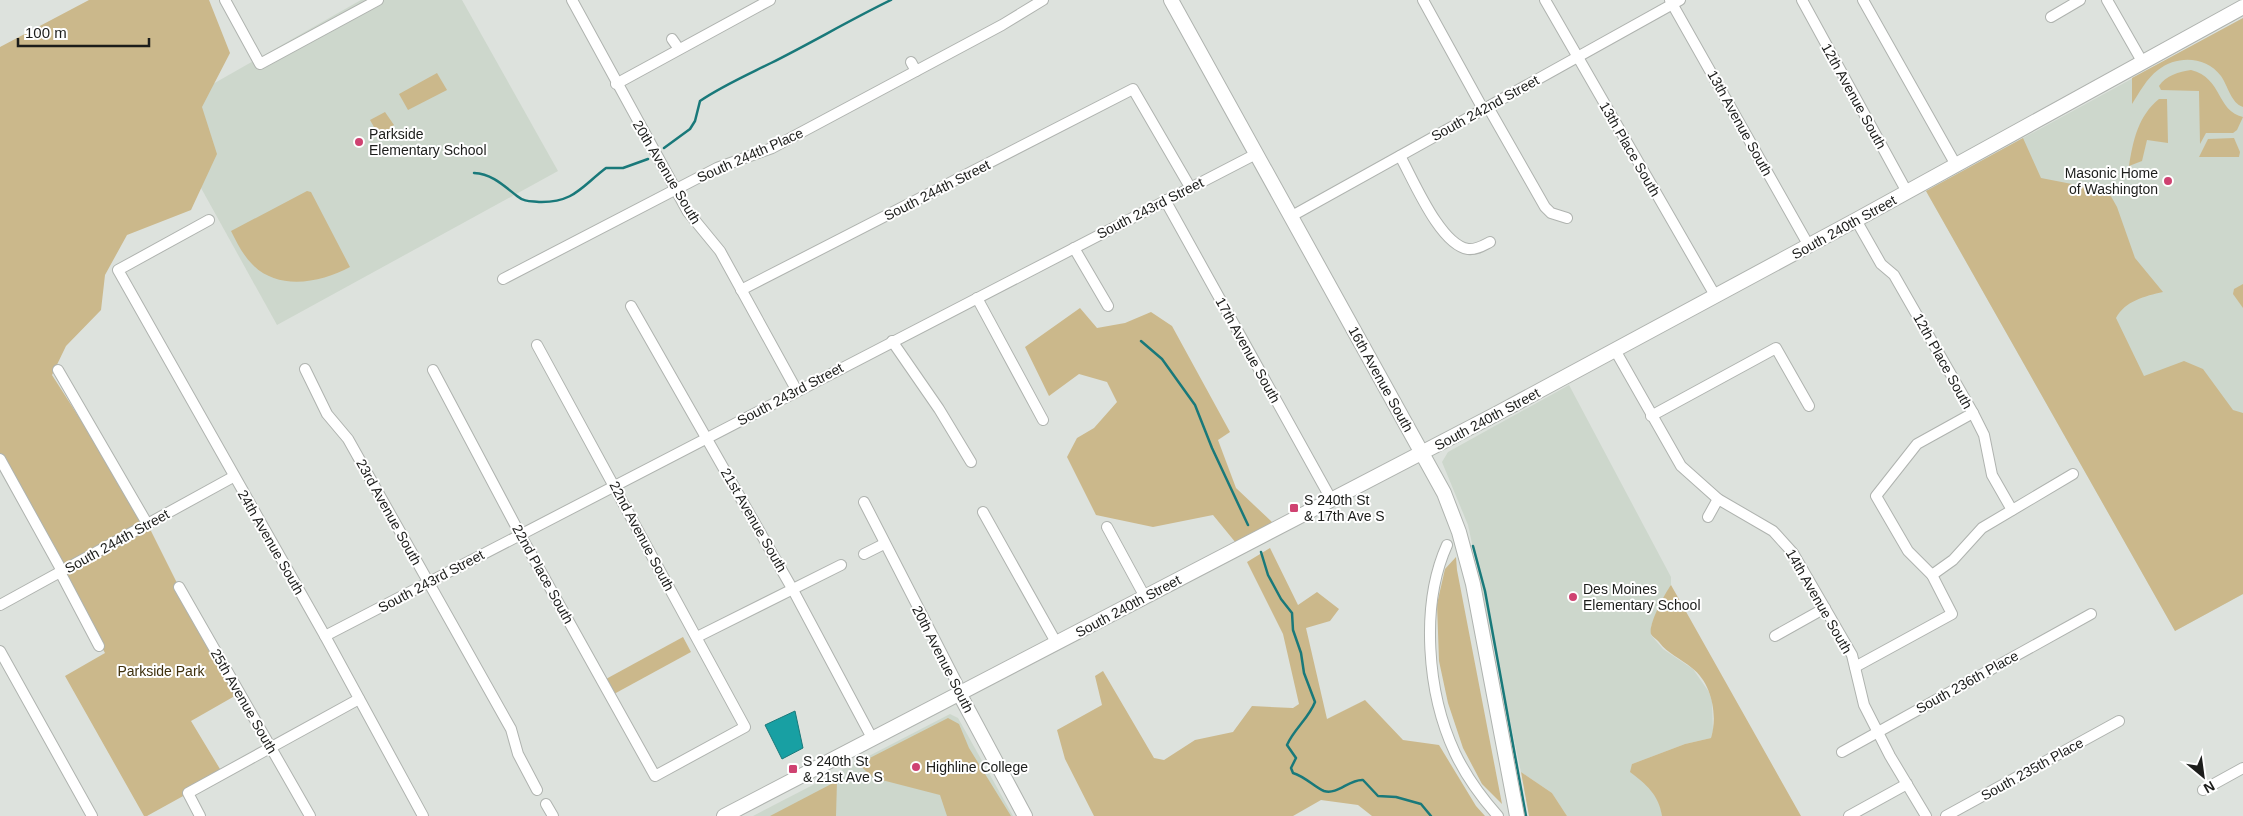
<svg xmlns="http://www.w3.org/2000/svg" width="2243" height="816" font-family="Arial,sans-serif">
	<rect width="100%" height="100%" fill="#dde2dd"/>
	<g fill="#cdd7cc">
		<polygon points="361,0 462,0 558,171 277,325 160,114"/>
		<polygon points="2243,18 2243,594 2175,631 1926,191"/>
		<polygon points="1569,385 1671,577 1671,585 1651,626 1651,635 1663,649 1693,669 1709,692 1712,701 1713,730 1711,738 1685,744 1632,764 1652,790 1661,807 1662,816 1567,816 1552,793 1521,772 1468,525 1442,462 1448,452"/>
		<polygon points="950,714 958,718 1013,816 753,816"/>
	</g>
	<g fill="#cbb88b">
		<polygon points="89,0 209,0 230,53 202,107 217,154 191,210 127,235 105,275 101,310 66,346 52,375 148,525 179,587 240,693 191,721 223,774 147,816 144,816 65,676 105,653 62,571 0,464 0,47"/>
		<path d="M2243,18v89c-12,-4 -15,-21 -22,-31 -15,-20 -44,-21 -63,-6 -11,8 -19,23 -26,34v-26z"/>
		<path d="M2191,70c32,8 25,41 52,47l-6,13 -4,3h-27l-6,11 -1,-53 -38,-1 -2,-4c7,-11 20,-14 32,-16z"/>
		<polygon points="437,73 447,90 408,110 399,94"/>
		<path d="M2159,99h8l1,44 -21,-3 -5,21 -13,5c4,-25 9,-50 30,-67z"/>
		<polygon points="385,112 394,125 392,126 393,128 378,134 370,120"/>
		<path d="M2023,138l18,40 67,13 9,16 18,51 28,34c-18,4 -38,9 -47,26l28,58 40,-15 19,8 30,41 10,3v181l-68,37 -249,-440z"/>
		<polygon points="2234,138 2240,152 2239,157 2199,157 2208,139"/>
		<path d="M307,191l4,1 39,75c-29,16 -73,24 -98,-3 -9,-9 -15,-21 -21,-33z"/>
		<polygon points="2243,284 2243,308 2233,294 2234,289"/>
		<polygon points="1080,308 1097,328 1125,323 1151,312 1172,326 1230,432 1218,440 1236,488 1273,523 1236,543 1213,515 1153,527 1096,515 1067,457 1077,438 1094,428 1117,402 1107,382 1079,374 1049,396 1025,347"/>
		<polygon points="1270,548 1298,605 1317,592 1339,609 1330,621 1306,628 1327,719 1365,700 1403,740 1439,745 1476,806 1485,816 1372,816 1358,805 1321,800 1293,816 1094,816 1065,759 1057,730 1102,705 1095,676 1103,671 1154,758 1164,760 1195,740 1233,732 1252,706 1293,708 1299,704 1283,634 1247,562"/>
		<polygon points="1456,557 1457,570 1502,804 1482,784 1463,748 1448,703 1439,661 1437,604 1445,569"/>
		<path d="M1671,585l130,231h-139c-3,-21 -16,-32 -32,-44l2,-8 53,-20 26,-6c7,-22 1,-55 -19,-70 -12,-10 -24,-14 -33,-26 -2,-3 -7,-5 -8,-8 -3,-9 14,-41 20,-49z"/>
		<polygon points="683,637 691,652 614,694 606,679"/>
		<polygon points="948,718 959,724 969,748 1011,816 947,816 940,795 874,778 858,764"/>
		<polygon points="1521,772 1552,793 1567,816 1529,816"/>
		<polygon points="837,781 836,816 770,816"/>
	</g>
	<polygon fill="#18a0a3" stroke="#19797a" points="795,711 803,748 782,759 765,725"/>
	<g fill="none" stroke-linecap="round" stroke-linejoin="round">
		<g stroke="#19797a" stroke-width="2.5">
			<path d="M664,148l26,-19 5,-8 5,-20c22,-15 47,-26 71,-38 40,-20 79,-43 120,-63"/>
			<path d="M474,173c18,1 29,12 43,23 7,6 14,5 22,6 35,1 43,-16 67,-34h17l25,-9"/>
			<polyline points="1141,341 1162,359 1195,405 1212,448 1248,525"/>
			<polyline points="1473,546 1485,591 1526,816"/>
			<path d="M1261,552l7,23 13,24 11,14 1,17 8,23 3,20 11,29c-6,16 -21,27 -28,43l9,13 -5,10 2,5c13,4 21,14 31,18 14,4 25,-12 39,-11l15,16 18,1 25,7 10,12"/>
		</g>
		<g stroke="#afb3af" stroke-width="12">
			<g id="street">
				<polyline points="225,0 260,64 378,0"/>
				<polyline points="572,0 688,212 720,251 797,391"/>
				<polyline points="1423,0 1483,109"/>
				<polyline points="1545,0 1716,297"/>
				<polyline points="1670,0 1809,246"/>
				<polyline points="1802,0 1907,192"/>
				<polyline points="1863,0 1956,165"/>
				<polyline points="2107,0 2143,63"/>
				<polyline points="2051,17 2080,0"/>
				<polyline points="672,39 679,49"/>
				<polyline points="911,62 916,71"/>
				<polyline points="616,84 770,0"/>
				<polyline points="1488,107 1545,207 1551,213 1567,218"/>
				<path d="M1400,156c13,23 40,89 68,93 9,1 16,-4 22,-7"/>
				<polyline points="1165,200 1331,499"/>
				<polyline points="1290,217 1680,0"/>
				<polyline points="209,220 118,270 325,636 423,816"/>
				<polyline points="1856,220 1881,264 1894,275 1973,413 1984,435 1992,475 2012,510"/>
				<polyline points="1074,248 1108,306"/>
				<polyline points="503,279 717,168 772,148 1002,25 1043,0"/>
				<polyline points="741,290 1133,89 1190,187"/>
				<polyline points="977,298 1043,420"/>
				<polyline points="631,306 793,590 872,738"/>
				<polyline points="892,341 939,409 971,462"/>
				<polyline points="1615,350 1681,466 1718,499 1773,531 1793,553 1852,655 1864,705 1890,756 1926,816"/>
				<polyline points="305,369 327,414 348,439 511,729 518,754 537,790"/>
				<polyline points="58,370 148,525"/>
				<polyline points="433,370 520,534 655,776 745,727 537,345"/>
				<polyline points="1651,416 1776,348 1809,406"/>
				<polyline points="0,459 62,571"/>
				<polyline points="864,502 957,683 959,693"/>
				<polyline points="983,512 1057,644"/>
				<polyline points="1708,517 1718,499"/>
				<polyline points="1107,527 1145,597"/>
				<path d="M1447,545c-27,60 -20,148 8,208 11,23 26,44 43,63"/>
				<polyline points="864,554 884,544"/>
				<polyline points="60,572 99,646"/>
				<polyline points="1932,575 1953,560 1982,528 2073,474"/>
				<polyline points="179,587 310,816"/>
				<polyline points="0,605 233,477"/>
				<polyline points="325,636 1256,154"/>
				<polyline points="1775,636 1825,608"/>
				<polyline points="697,637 841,565"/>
				<polyline points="0,651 92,816"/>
				<polyline points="1855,667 1952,614 1932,575 1908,551 1876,496 1917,444 1973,413"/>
				<polyline points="1842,752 2091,614"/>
				<polyline points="2203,790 2243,768"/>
				<polyline points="546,804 553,816"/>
				<polyline points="200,816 188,793 359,699"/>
				<polyline points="1849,816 1907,784"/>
				<polyline points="1946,816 2119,721"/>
			</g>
		</g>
		<g stroke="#afb3af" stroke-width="16">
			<g id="secondary">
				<polyline points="1171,0 1444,493 1459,532 1473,584 1517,816"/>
				<polyline points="959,693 1025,816"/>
				<polyline points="724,816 1498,413 1856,220 2243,7"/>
			</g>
		</g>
		<use href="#street" stroke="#fff" stroke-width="10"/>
		<use href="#secondary" stroke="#fff" stroke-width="14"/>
	</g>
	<g fill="#cf4271" stroke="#fff" stroke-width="2">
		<circle cx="359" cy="142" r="5"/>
		<circle cx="2168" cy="181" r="5"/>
		<rect x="1289" y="503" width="10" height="10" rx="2.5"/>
		<circle cx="1573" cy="597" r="5"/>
		<circle cx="916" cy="767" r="5"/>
		<rect x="788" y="764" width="10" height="10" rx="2.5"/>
	</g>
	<g text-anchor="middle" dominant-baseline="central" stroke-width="4" stroke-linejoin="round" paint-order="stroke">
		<g font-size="14" fill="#1c1d1b" stroke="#fff">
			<text transform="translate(1854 96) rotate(61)">12th Avenue South</text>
			<text transform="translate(1485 108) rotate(-29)">South 242nd Street</text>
			<text transform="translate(1740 123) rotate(61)">13th Avenue South</text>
			<text transform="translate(1630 149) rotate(60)">13th Place South</text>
			<text transform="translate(750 155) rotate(-24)">South 244th Place</text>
			<text transform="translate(667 172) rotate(59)">20th Avenue South</text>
			<text transform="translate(937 190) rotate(-27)">South 244th Street</text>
			<text transform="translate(1150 208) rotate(-27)">South 243rd Street</text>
			<text transform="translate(1844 227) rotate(-29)">South 240th Street</text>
			<text transform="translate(1248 350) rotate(61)">17th Avenue South</text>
			<text transform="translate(1943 361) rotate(61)">12th Place South</text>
			<text transform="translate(1381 379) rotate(61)">16th Avenue South</text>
			<text transform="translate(790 394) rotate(-28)">South 243rd Street</text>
			<text transform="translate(1487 419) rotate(-28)">South 240th Street</text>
			<text transform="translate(389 512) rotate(61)">23rd Avenue South</text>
			<text transform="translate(754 520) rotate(60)">21st Avenue South</text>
			<text transform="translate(642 536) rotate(62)">22nd Avenue South</text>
			<text transform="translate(117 541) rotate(-29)">South 244th Street</text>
			<text transform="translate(271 542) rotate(60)">24th Avenue South</text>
			<text transform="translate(543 574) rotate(61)">22nd Place South</text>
			<text transform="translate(431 581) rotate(-28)">South 243rd Street</text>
			<text transform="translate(1819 601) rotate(60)">14th Avenue South</text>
			<text transform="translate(1128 606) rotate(-28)">South 240th Street</text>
			<text transform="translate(943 659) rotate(63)">20th Avenue South</text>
			<text transform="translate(1967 682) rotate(-29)">South 236th Place</text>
			<text transform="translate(244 701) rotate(60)">25th Avenue South</text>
			<text transform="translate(2032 769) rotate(-29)">South 235th Place</text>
		</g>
		<g font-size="14" fill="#1c1d1b" stroke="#fff" text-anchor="start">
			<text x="369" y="134">Parkside<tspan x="369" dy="16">Elementary School</tspan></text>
			<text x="2158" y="173" text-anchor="end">Masonic Home<tspan x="2158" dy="16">of Washington</tspan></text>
			<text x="1304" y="500">S 240th St<tspan x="1304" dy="16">&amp; 17th Ave S</tspan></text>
			<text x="1583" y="589">Des Moines<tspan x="1583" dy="16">Elementary School</tspan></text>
			<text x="803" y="761">S 240th St<tspan x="803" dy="16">&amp; 21st Ave S</tspan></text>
			<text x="926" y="767">Highline College</text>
		</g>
		<g font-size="14" fill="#3f310e" stroke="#fff">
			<text x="161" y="671">Parkside Park</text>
		</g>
	</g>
	<g transform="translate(2203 776) rotate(151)" stroke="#ffffff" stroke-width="4" paint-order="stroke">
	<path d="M0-4L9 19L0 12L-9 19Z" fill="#1c1d1b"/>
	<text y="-8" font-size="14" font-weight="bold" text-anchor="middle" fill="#1c1d1b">N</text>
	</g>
	<path d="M18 38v8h131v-8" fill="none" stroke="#1c1d1b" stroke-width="2.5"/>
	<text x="25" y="38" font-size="15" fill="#1c1d1b" stroke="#ffffff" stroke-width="4" paint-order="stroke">100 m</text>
</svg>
